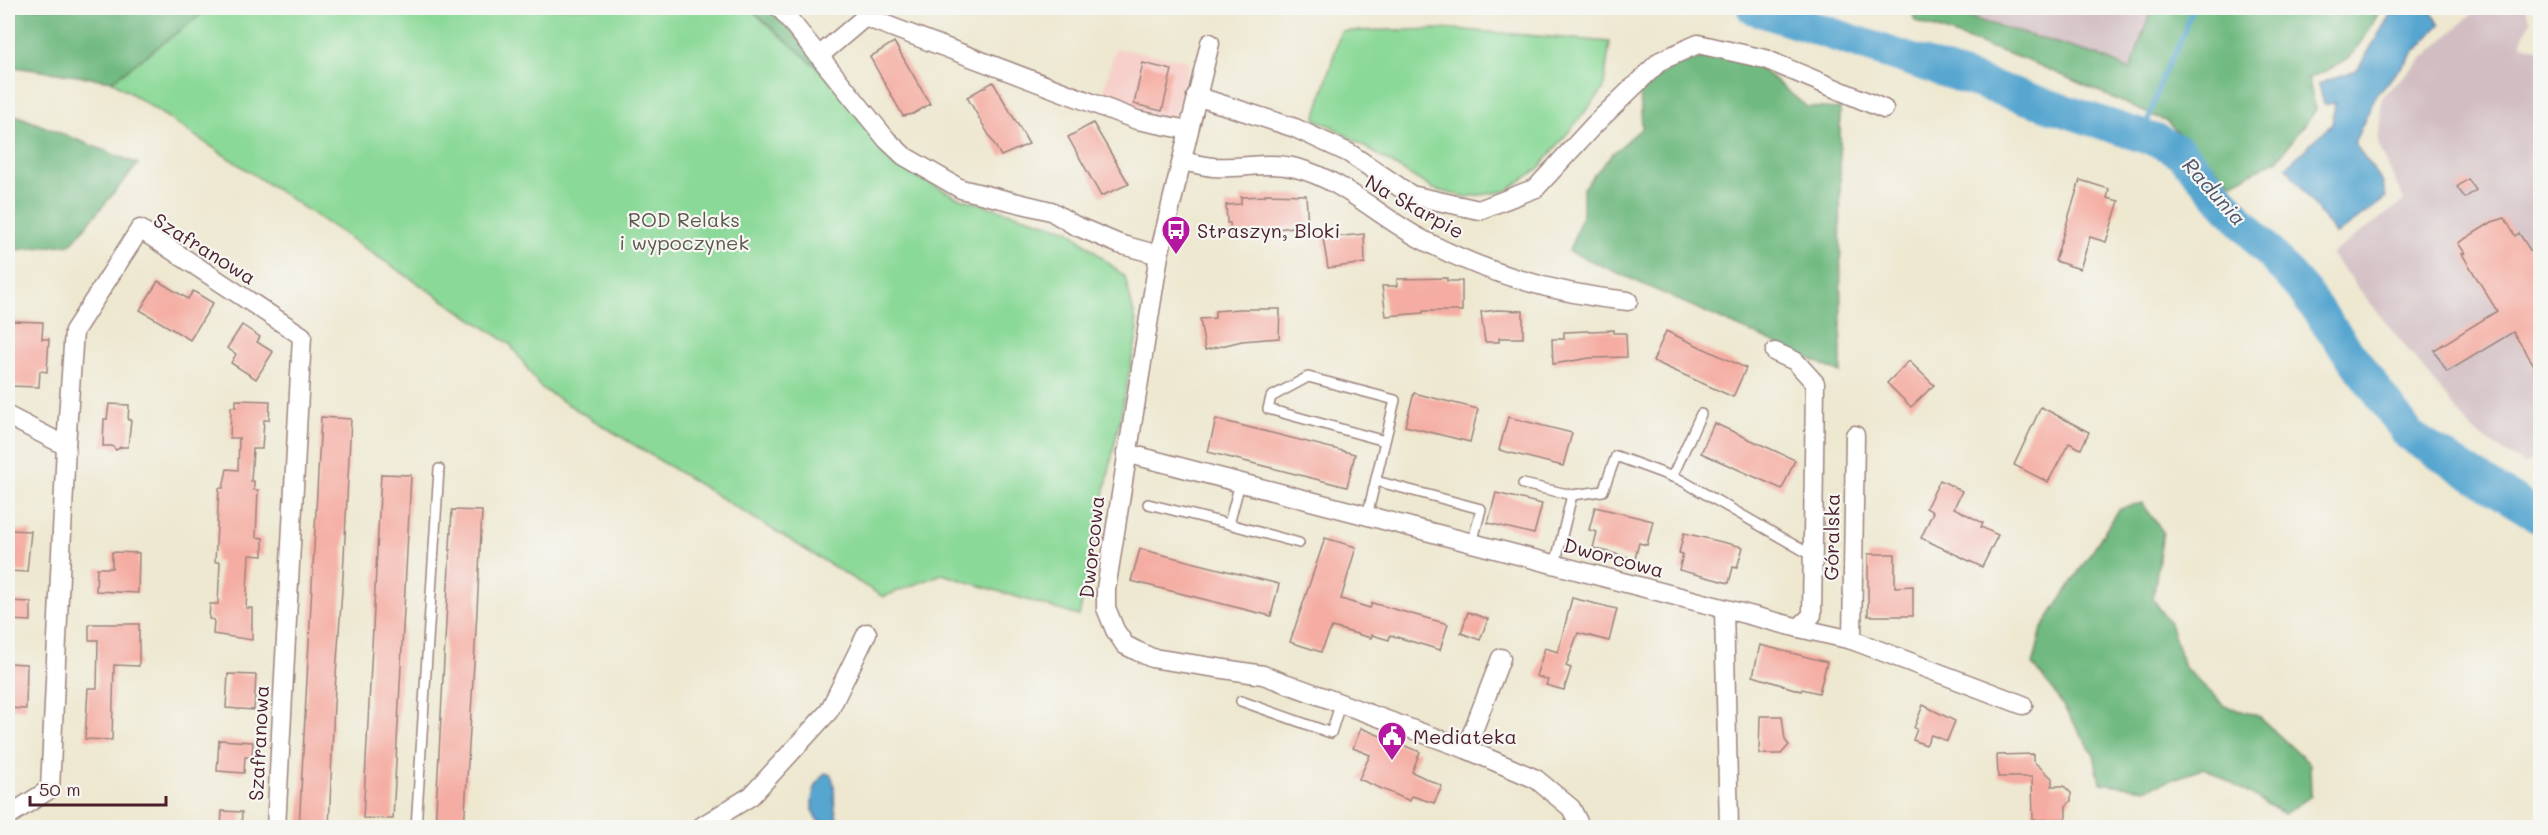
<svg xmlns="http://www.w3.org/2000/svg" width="2548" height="835" font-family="Mali,sans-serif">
	<rect width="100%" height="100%" fill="#f6f6f2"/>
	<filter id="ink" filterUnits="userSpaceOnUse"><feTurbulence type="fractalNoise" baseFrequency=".0167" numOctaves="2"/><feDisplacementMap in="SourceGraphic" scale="12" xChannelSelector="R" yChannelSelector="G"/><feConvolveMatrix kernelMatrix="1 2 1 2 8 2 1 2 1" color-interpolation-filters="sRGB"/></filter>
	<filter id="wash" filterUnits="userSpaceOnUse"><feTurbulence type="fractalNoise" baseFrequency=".008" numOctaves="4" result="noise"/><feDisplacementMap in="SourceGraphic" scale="24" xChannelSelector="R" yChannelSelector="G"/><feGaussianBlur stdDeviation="1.35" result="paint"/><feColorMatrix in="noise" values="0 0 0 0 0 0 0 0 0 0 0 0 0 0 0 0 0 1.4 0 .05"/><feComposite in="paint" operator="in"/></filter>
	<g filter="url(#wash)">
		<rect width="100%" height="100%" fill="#eee8d0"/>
		<polygon fill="#f7d0cb" points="1115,48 1189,61 1174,127 1100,105"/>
		<g fill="#d2bec2">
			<polygon points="1937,8 2152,8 2130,70 2097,55"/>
			<polygon points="2478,8 2524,8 2531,20 2521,44 2540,49 2540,456 2525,465 2474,432 2331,254 2404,201 2378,144 2382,96"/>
		</g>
		<g fill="#8bd998" stroke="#6a7c62" stroke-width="1.5">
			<polygon points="210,8 749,8 828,77 895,165 957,197 1069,230 1125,277 1138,331 1079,616 942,574 883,597 541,388 510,344 112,81"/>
			<polygon points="1453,29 1610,42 1603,90 1538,169 1506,191 1466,197 1433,189 1331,126 1315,119 1341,31"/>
		</g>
		<g fill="#70b980" stroke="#5d6c56" stroke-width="1.5">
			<polygon points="8,8 210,8 112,81 8,66"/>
			<polygon points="749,8 774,8 828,77"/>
			<path d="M1911,8h26l160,47 33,15 22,-62h229c-21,40 -28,55 -73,70l8,32 -38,49 -46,24 -65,-61 -133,-59 -119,-42z"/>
			<polygon points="1709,56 1754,63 1807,107 1840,109 1841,373 1569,251 1583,214 1583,188 1613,153 1642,128 1640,93 1672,66"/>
			<polygon points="8,112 138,164 71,244 8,251"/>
			<polygon points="2142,503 2163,532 2153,599 2170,623 2184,667 2225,706 2258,716 2310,764 2311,796 2284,814 2205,768 2145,789 2100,783 2094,755 2053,690 2033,665 2042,628 2120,508"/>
		</g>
		<g fill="#56a6d0" stroke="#50627e" stroke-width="1.5">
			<polygon points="2394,8 2428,8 2440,24 2376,95 2354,143 2383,183 2386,198 2336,235 2286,167 2332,124 2335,103 2324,105 2319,84 2358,69"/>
			<path d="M825,773l6,2c7,13 0,28 6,42l-2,6 -17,-2c-11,-15 -6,-35 7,-48z"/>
		</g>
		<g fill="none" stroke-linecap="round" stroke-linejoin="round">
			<polyline stroke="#56a6d0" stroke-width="5" points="2143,136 2162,77 2180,42 2193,8"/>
			<polyline stroke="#56a6d0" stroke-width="33" points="1753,8 2163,143 2181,153 2305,293 2410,436 2540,517"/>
		</g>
		<g id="blocks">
			<g fill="#f5ada3">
				<polygon points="894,42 930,104 913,114 903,116 870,57"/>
				<polygon points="1143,63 1172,70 1162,111 1134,104"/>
				<polygon points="993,82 1029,144 1001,156 967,97"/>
				<polygon points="1093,123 1129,184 1101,196 1068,137"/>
				<polygon points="2468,179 2476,190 2465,198 2457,187"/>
				<polygon points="2080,180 2109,189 2107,198 2119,201 2106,242 2090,237 2080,269 2055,261"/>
				<polygon points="1265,194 1306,195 1308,225 1231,235 1230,223 1227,223 1226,205 1241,204 1241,197 1265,196"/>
				<polygon points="2505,218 2515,236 2519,233 2541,267 2541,376 2513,332 2447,372 2434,350 2497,311 2462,254 2465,253 2458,243 2492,222"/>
				<polygon points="1364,234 1365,263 1328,268 1323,238"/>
				<polygon points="1447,278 1447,281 1462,281 1462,311 1423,311 1423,313 1386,316 1382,286 1397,286 1397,279"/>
				<polygon points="158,281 188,299 193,291 213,303 190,340 140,310"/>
				<polygon points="1239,309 1280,309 1279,338 1242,341 1205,350 1200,319 1215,318 1215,311"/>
				<polygon points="1497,310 1523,311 1523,338 1499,338 1499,342 1485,342 1481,312"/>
				<polygon points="10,321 43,322 42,339 49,339 47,372 40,371 39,387 8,386"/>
				<polygon points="242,325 260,337 257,342 273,352 256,379 231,363 236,354 227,348"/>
				<polygon points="1614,330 1614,333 1626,333 1627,357 1590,358 1553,364 1552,339 1564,339 1564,332"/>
				<polygon points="1666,331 1746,368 1733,397 1653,361"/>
				<polygon points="1909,361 1934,385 1911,407 1887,383"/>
				<polygon points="1414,393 1478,409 1470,442 1405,426"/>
				<polygon points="236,400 270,401 269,420 264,420 262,449 253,449 251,481 254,481 254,490 258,490 256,537 263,538 263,556 249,555 246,608 252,608 252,640 213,634 214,620 209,619 210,604 218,604 220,562 215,562 219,488 223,488 227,469 238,470 239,438 230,438 231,407 236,407"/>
				<polygon points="109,404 129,405 128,420 131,420 128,447 121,447 116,450 112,446 103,446 104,419 107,419"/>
				<polygon points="2041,407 2089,432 2081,449 2069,443 2048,482 2014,465"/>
				<polygon points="321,417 351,419 343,576 334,703 329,828 299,828"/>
				<polygon points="1508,417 1572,433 1563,466 1499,450"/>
				<polygon points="1216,419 1355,454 1347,487 1208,452"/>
				<polygon points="1714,423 1795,460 1782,489 1701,453"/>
				<polygon points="381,474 411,475 393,819 363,818"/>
				<polygon points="1940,480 1962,491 1954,508 1983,523 1981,527 1998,535 1982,567 1921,538 1933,512 1926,508"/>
				<polygon points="1496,493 1542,504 1534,534 1488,523"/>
				<polygon points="1595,507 1653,521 1647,545 1639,543 1635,559 1593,548 1597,532 1589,530"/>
				<polygon points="452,510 482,511 476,630 464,828 435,828"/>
				<polygon points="8,530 31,531 27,572 8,571"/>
				<polygon points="1684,533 1743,547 1737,568 1733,567 1729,583 1679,570 1683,554 1679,553"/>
				<polygon points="1325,538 1356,547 1341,599 1370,608 1372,603 1448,624 1440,650 1390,635 1389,640 1372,635 1371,638 1332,627 1321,652 1290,642"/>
				<polygon points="1140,549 1279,584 1271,616 1131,581"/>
				<polygon points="112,552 139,553 138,593 96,591 97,568 112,568"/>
				<polygon points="1868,554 1895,554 1895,587 1913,586 1913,616 1868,616"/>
				<polygon points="1572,598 1617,609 1609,641 1578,633 1566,666 1571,668 1564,690 1546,685 1548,680 1536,676 1545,648 1558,652"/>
				<polygon points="8,601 31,602 31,621 8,620"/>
				<polygon points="1468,612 1488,619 1480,640 1461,633"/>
				<polygon points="89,624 139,624 139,666 114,665 112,740 85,739 88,688 97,688 98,640 89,640"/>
				<polygon points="1760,645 1827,662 1819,693 1802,689 1801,691 1753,676"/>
				<polygon points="8,663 27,664 26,709 8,708"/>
				<polygon points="228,674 256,675 254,710 226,708"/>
				<polygon points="1923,705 1955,721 1947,741 1931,735 1926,745 1913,740 1917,729 1914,728"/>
				<polygon points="1760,716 1782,716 1785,740 1789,745 1781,754 1759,754"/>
				<polygon points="1361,728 1420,752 1412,772 1442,786 1434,803 1412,796 1410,801 1359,779 1370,755 1353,748"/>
				<polygon points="219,740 253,742 252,757 245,757 244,773 217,771"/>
				<polygon points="2033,754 2033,761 2052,778 2052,786 2064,786 2071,793 2071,801 2066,806 2066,819 2033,820 2032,777 1998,777 1997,755"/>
				<polygon points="222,811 242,812 241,828 221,828"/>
			</g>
		</g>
	</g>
	<g filter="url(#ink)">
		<use href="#blocks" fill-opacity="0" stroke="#9c847e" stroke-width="1.5"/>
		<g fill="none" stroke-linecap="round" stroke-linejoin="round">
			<g stroke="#9c847e" stroke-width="12">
				<g id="service">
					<polyline points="1672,477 1701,414"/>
					<polyline points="1376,481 1481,509 1472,544"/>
					<polyline points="1523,484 1572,495 1555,565"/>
					<polyline points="1572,495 1603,491 1616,456 1681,480 1813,556"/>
					<polyline points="1148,504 1229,524 1240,483"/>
					<polyline points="1367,516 1395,400 1308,377 1271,397 1268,409 1385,441"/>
					<polyline points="1229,524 1299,543"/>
					<polyline points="1241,701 1331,733 1341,702"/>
					<polyline points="416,828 439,469"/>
				</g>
			</g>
			<g stroke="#9c847e" stroke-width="21">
				<g id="minor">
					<polyline points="780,8 887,140 904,156 961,189 1051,211 1074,225 1119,244 1159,255"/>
					<polyline points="1210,43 1159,255 1106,589 1106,608 1115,630 1125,645 1137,651 1152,658 1263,675 1466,749 1536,779 1571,808 1581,828"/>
					<polyline points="819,56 865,17 1137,120 1188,130"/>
					<polyline points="1196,96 1295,128 1349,153 1411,195 1479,210 1536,188 1593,126 1660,61 1698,44 1765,59 1884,109"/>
					<path d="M1182,161c10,2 21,5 31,6 28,2 55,-6 83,1 46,11 85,50 127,72 63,33 134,54 205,61"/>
					<polyline points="8,416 66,446"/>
					<polyline points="1126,453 1799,628 1812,615 1815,383 1795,361 1775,352"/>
					<polyline points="1724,609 1729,828"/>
					<polyline points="1799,628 1852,640 1855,435"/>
					<polyline points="1852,640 2023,705"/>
					<polyline points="1466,749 1501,658"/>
					<polyline points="8,816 50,789 66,446 74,331 140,229 302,336 276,828"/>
					<polyline points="699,828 751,796 829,711 867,633"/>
				</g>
			</g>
			<use href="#service" stroke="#fff" stroke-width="9"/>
			<use href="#minor" stroke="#fff" stroke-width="18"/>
		</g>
	</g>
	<defs>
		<g id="bus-pin" transform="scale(1.5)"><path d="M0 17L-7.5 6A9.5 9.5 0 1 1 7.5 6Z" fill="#b5179e" stroke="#f6f6f2"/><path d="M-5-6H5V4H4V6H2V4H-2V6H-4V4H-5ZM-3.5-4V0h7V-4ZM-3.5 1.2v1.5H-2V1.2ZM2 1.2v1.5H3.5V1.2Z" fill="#fff"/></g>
		<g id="civic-pin" transform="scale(1.5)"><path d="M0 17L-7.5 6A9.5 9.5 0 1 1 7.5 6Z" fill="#b5179e" stroke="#f6f6f2"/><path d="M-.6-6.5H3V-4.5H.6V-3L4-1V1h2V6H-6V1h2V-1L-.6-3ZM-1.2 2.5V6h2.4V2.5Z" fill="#fff"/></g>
	</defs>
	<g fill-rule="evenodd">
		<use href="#bus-pin" x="1176" y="230"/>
		<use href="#civic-pin" x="1392" y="736"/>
	</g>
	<g text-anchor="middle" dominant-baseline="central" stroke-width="4.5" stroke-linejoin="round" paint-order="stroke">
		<g font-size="20" fill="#4a1f2b" stroke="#f6f6f2">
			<text transform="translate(1415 206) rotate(29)">Na Skarpie</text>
			<text transform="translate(205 248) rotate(32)">Szafranowa</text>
			<text transform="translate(1831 537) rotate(-89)">Góralska</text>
			<text transform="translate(1091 547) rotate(-84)">Dworcowa</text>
			<text transform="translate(1614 557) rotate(15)">Dworcowa</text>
			<text transform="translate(258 743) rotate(-87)">Szafranowa</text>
		</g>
		<g font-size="20" fill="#5e574c" stroke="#f6f6f2">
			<text x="684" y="219">ROD Relaks<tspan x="684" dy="23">i wypoczynek</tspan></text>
		</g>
		<g font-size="20" fill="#4a1f2b" stroke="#f6f6f2" text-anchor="start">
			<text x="1197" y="230">Straszyn, Bloki</text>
			<text x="1413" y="736">Mediateka</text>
		</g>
		<g font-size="21" font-style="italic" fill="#4f556d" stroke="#f6f6f2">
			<text transform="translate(2215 191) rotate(48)">Radunia</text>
		</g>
	</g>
	<rect width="2548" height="835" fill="none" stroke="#f6f6f2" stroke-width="30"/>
	<path d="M30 796v9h136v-9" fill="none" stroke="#4a1f2b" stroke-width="3"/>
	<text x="39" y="796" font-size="18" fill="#4a1f2b" stroke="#f6f6f2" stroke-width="4.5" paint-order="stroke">50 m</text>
</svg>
